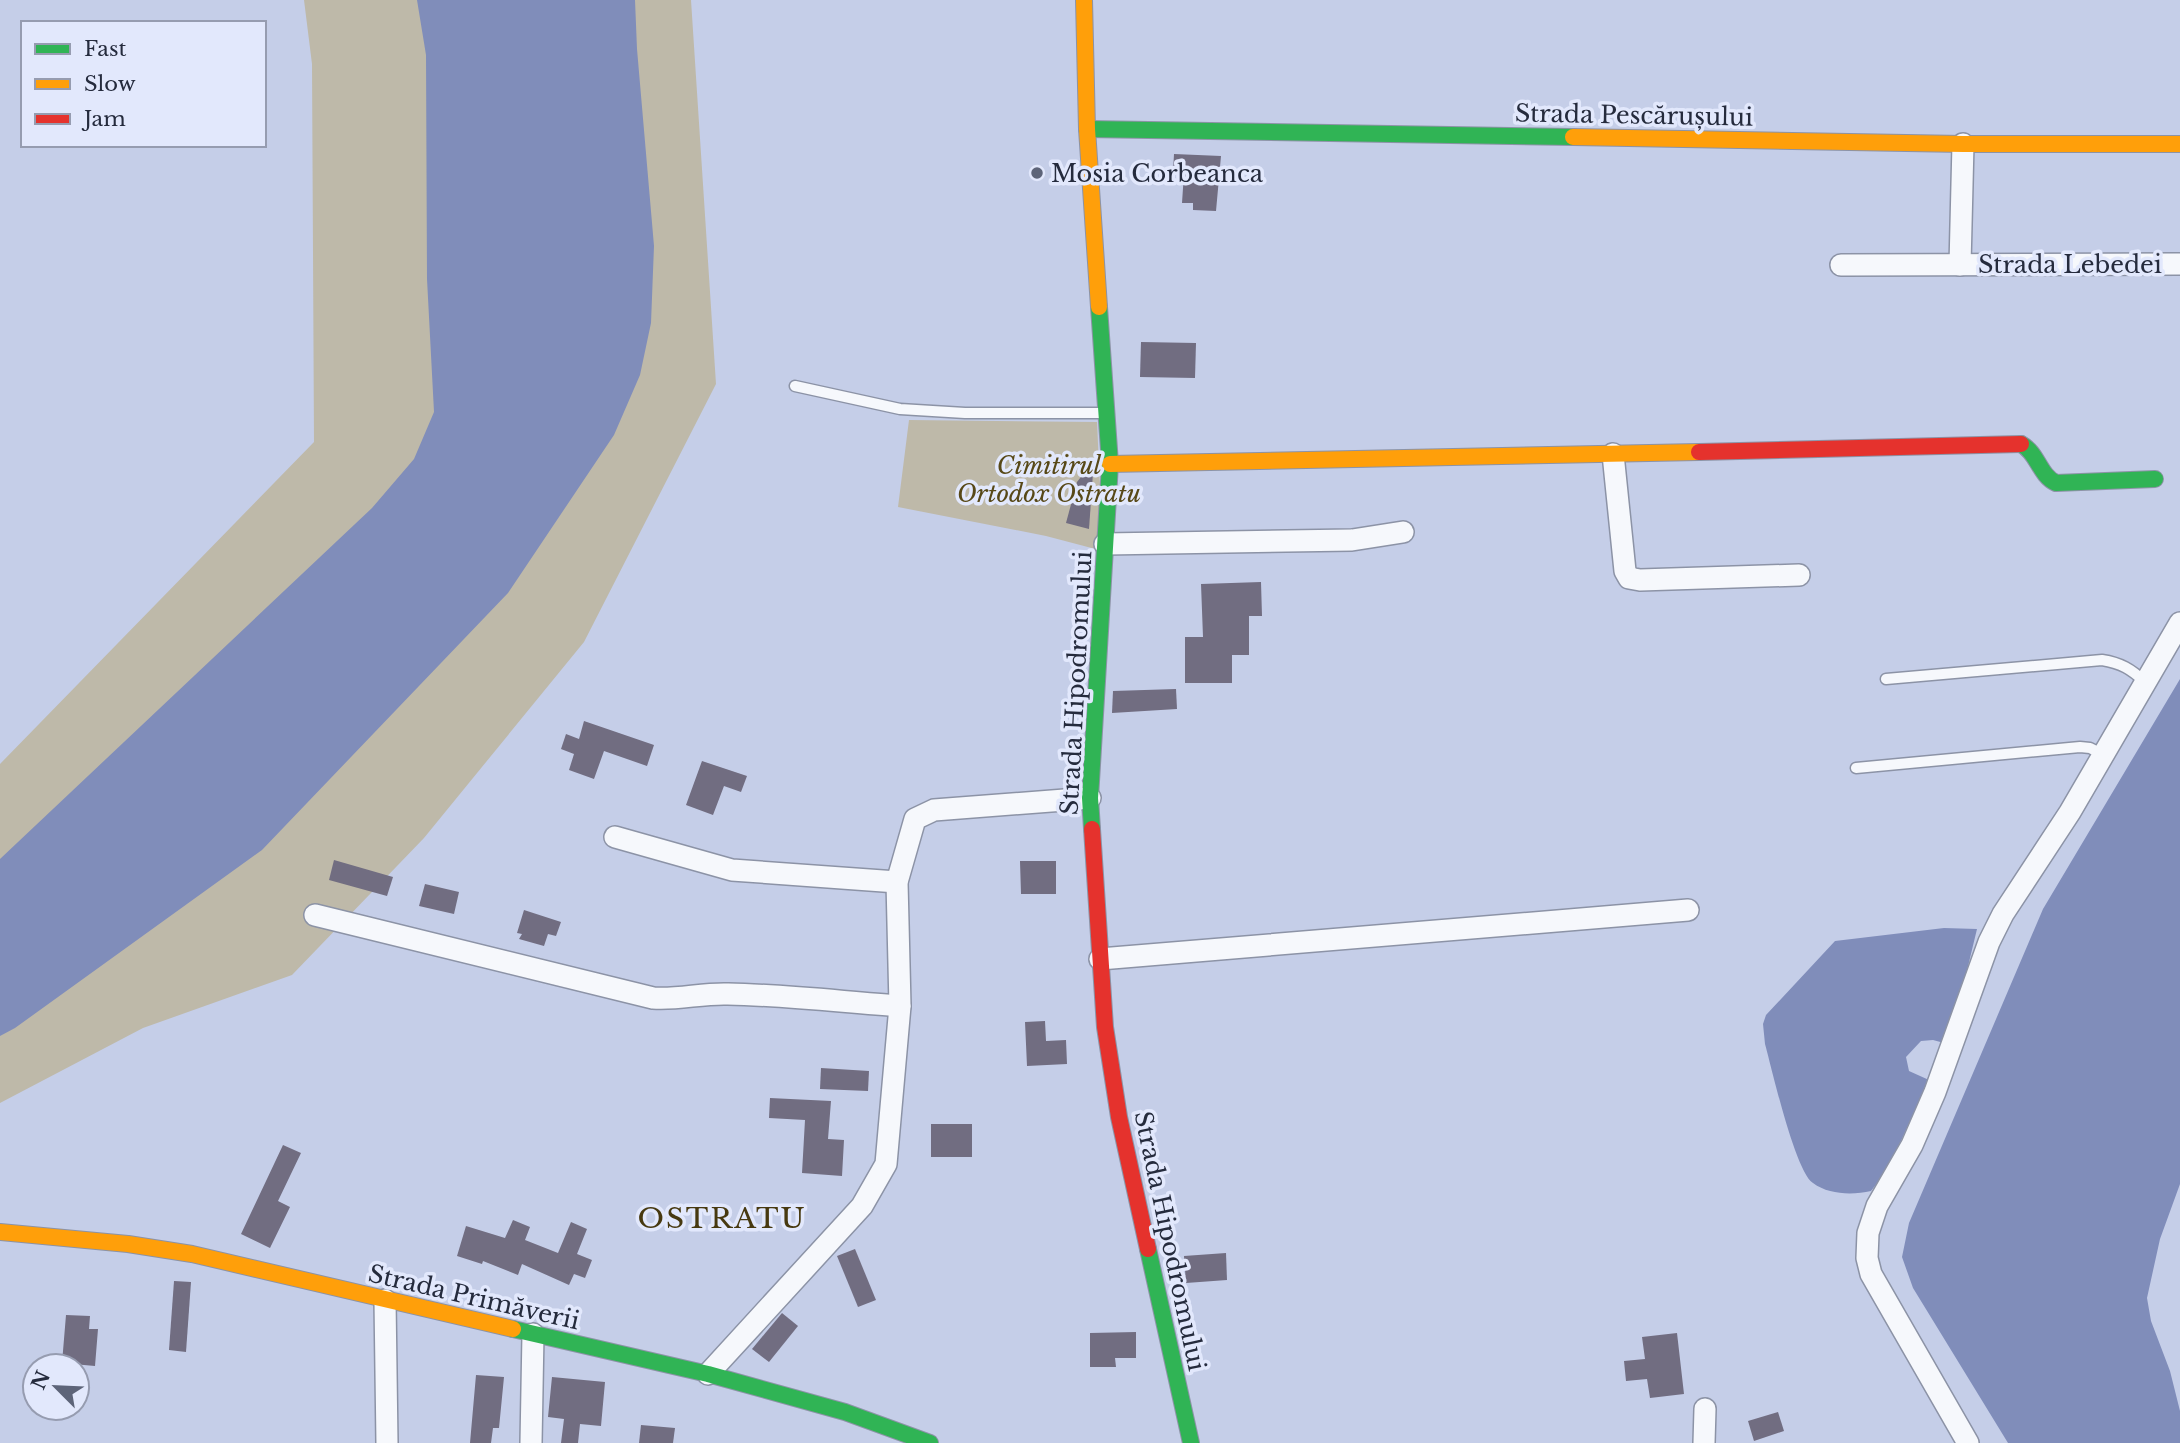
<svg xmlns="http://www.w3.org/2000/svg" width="2180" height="1443" font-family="'Libre Baskerville',serif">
	<rect width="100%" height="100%" fill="#c5cee8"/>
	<g fill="#beb9a9">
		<polygon points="304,0 691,0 716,384 584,642 424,838 292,975 143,1028 0,1103 0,764 314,442 312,64"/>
		<polygon points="909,420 1097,422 1103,551 1046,536 898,507"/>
	</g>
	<g fill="#808dba">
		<polygon points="417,0 635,0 637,49 654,246 651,323 640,375 614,435 508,593 262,850 15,1028 0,1036 0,859 372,508 414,459 434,412 427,279 426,55"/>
		<polygon points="2180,679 2180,1184 2160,1239 2147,1298 2151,1321 2170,1371 2180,1411 2180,1443 2008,1443 1913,1288 1902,1257 1909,1223 2043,909"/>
		<path d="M1944,928l33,1 -20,83 -13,31 -11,-3 -12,1 -15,16 3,14 20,9 -41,89 -17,22c-18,4 -42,4 -58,-8 -18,-12 -41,-114 -48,-139l-2,-20 3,-9 69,-74z"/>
	</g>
	<g fill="#716d81">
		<polygon points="1174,154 1221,156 1216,211 1193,210 1193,203 1182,203 1184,173 1173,173"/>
		<polygon points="1141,342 1196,343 1195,378 1140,377"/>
		<polygon points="1084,473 1093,473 1089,529 1066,523 1077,482"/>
		<polygon points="1261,582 1262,616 1249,616 1249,655 1232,655 1232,683 1185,683 1185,637 1203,637 1201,584"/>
		<polygon points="1176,689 1177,709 1112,713 1113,691"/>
		<polygon points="584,721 654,745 647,766 604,751 594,779 569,770 574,754 561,749 566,734 579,739"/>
		<polygon points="702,761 747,776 741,792 724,786 713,815 686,805"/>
		<polygon points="334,860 393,877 387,896 329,880"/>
		<polygon points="1020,861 1056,861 1056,894 1021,894"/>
		<polygon points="425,884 459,892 454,914 419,906"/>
		<polygon points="524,910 561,922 556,936 548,934 544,946 519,939 522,934 517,933"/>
		<polygon points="1045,1021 1046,1041 1066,1040 1067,1064 1027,1066 1025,1022"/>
		<polygon points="821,1068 869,1071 868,1091 820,1089"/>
		<polygon points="770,1098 831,1101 828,1139 844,1140 842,1176 802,1173 805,1120 769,1118"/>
		<rect x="931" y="1124" width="41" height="33"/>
		<polygon points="283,1145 301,1153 278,1201 290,1207 270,1248 241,1234"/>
		<polygon points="513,1220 530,1227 525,1240 558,1253 571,1222 587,1229 577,1254 592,1260 585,1278 574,1274 569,1285 522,1264 518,1275 483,1261 482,1264 457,1256 466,1226 505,1238"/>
		<polygon points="855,1249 876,1300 858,1307 837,1256"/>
		<polygon points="1226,1253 1227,1280 1186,1283 1184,1256"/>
		<polygon points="174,1281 191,1282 186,1352 169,1350"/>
		<polygon points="782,1313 798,1326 769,1362 752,1349"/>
		<polygon points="66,1315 90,1316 89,1329 98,1329 95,1366 62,1363"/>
		<polygon points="1136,1332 1136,1358 1115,1358 1116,1367 1090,1367 1090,1333"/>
		<polygon points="1677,1333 1684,1394 1650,1398 1647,1379 1626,1381 1624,1361 1645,1359 1642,1337"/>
		<polygon points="476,1375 504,1377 499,1428 493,1428 491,1443 470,1443"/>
		<polygon points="552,1377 605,1382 601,1426 580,1424 578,1443 561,1443 564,1419 548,1417"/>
		<polygon points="1778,1412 1784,1431 1754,1441 1748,1421"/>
		<polygon points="641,1425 675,1428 673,1443 639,1443"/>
	</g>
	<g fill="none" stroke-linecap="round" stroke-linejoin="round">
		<g stroke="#8c93a6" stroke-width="13">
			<g id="lane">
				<polyline points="795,386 900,409 965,413 1105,413"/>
				<path d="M1886,679l216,-19c19,3 29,9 43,22"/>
				<polyline points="1856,768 2080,747 2090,748 2104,755"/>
			</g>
		</g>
		<g stroke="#8c93a6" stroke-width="24">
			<g id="street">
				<polyline points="1841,265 2180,264"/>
				<polyline points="1960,265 1963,144"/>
				<polyline points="1613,454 1625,571 1629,578 1640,580 1799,575"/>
				<polyline points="1105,544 1352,540 1403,532"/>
				<polyline points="615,837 732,870 897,882"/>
				<path d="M315,915l338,83c25,2 49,-5 75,-4 57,1 115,8 172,12"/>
				<polyline points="1100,959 1688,910"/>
				<polyline points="385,1300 387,1443"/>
				<polyline points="708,1374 862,1206 886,1164 900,1006 897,882 915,819 934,810 1090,798"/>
				<polyline points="531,1443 533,1334"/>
				<polyline points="1704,1443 1705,1409"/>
				<polyline points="1968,1443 1871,1274 1867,1258 1868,1233 1877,1206 1912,1145 1935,1092 1989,942 2003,914 2070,812 2180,623"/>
			</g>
		</g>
		<g stroke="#8c93a6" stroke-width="18">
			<g id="fast">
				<polyline points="1087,129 1573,137"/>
				<path d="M2021,444c17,9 18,31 35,39l99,-4"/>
				<polyline points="1092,829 1090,798 1110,464 1099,307"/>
				<polyline points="1148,1249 1191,1443"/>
				<polyline points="513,1329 708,1374 845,1412 930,1443"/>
			</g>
		</g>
		<g stroke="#8c93a6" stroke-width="18">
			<g id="slow">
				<polyline points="1084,0 1087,129 1099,307"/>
				<polyline points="1573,137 1963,144 2180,144"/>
				<polyline points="1110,464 1699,452"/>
				<polyline points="0,1232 128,1244 192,1254 513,1329"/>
			</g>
		</g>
		<g stroke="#8c93a6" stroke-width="18">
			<g id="jam">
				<polyline points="1699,452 2021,444"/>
				<polyline points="1092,829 1105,1027 1119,1117 1148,1249"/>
			</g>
		</g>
		<use href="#lane" stroke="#f6f8fc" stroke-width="10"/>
		<use href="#street" stroke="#f6f8fc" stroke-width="21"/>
		<use href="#fast" stroke="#30b455" stroke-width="16"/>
		<use href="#slow" stroke="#ff9f0a" stroke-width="16"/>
		<use href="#jam" stroke="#e5322d" stroke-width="16"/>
	</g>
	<circle fill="#5d6479" stroke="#e2e8fc" stroke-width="2.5" cx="1037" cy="173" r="7"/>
	<g text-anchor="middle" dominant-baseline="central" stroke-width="7" stroke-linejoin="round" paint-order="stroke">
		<g font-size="24" fill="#252b3d" stroke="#e2e8fc">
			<text transform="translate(1634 115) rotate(1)">Strada Pescărușului</text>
			<text x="2070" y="264">Strada Lebedei</text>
			<text transform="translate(1076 683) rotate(-87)">Strada Hipodromului</text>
			<text transform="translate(1170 1241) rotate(78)">Strada Hipodromului</text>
			<text transform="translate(474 1297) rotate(13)">Strada Primăverii</text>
		</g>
		<g font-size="24" fill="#252b3d" stroke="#e2e8fc" text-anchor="start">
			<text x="1051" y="173">Mosia Corbeanca</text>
		</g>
		<g font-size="24" font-style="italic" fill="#574817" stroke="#e2e8fc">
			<text x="1049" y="465">Cimitirul<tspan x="1049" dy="28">Ortodox Ostratu</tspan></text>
		</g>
		<g font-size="28" letter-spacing="2" fill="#473910" stroke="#e2e8fc">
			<text x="722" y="1218">OSTRATU</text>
		</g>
	</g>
	<rect x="21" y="21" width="245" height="126" fill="#e2e8fc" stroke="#969cb0" stroke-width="2"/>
	<rect x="35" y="44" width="35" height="10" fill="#30b455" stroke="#969cb0" stroke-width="2"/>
	<text x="84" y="56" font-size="21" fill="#252b3d">Fast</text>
	<rect x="35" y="79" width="35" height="10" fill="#ff9f0a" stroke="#969cb0" stroke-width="2"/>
	<text x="84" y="91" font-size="21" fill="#252b3d">Slow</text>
	<rect x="35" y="114" width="35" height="10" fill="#e5322d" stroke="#969cb0" stroke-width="2"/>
	<text x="84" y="126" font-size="21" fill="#252b3d">Jam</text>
	<g transform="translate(56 1387) rotate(294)"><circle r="33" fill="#e2e8fc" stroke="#969cb0" stroke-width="2"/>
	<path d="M0-5L12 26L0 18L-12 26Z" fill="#5d6479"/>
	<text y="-10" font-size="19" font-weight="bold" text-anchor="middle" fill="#252b3d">N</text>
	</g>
</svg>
